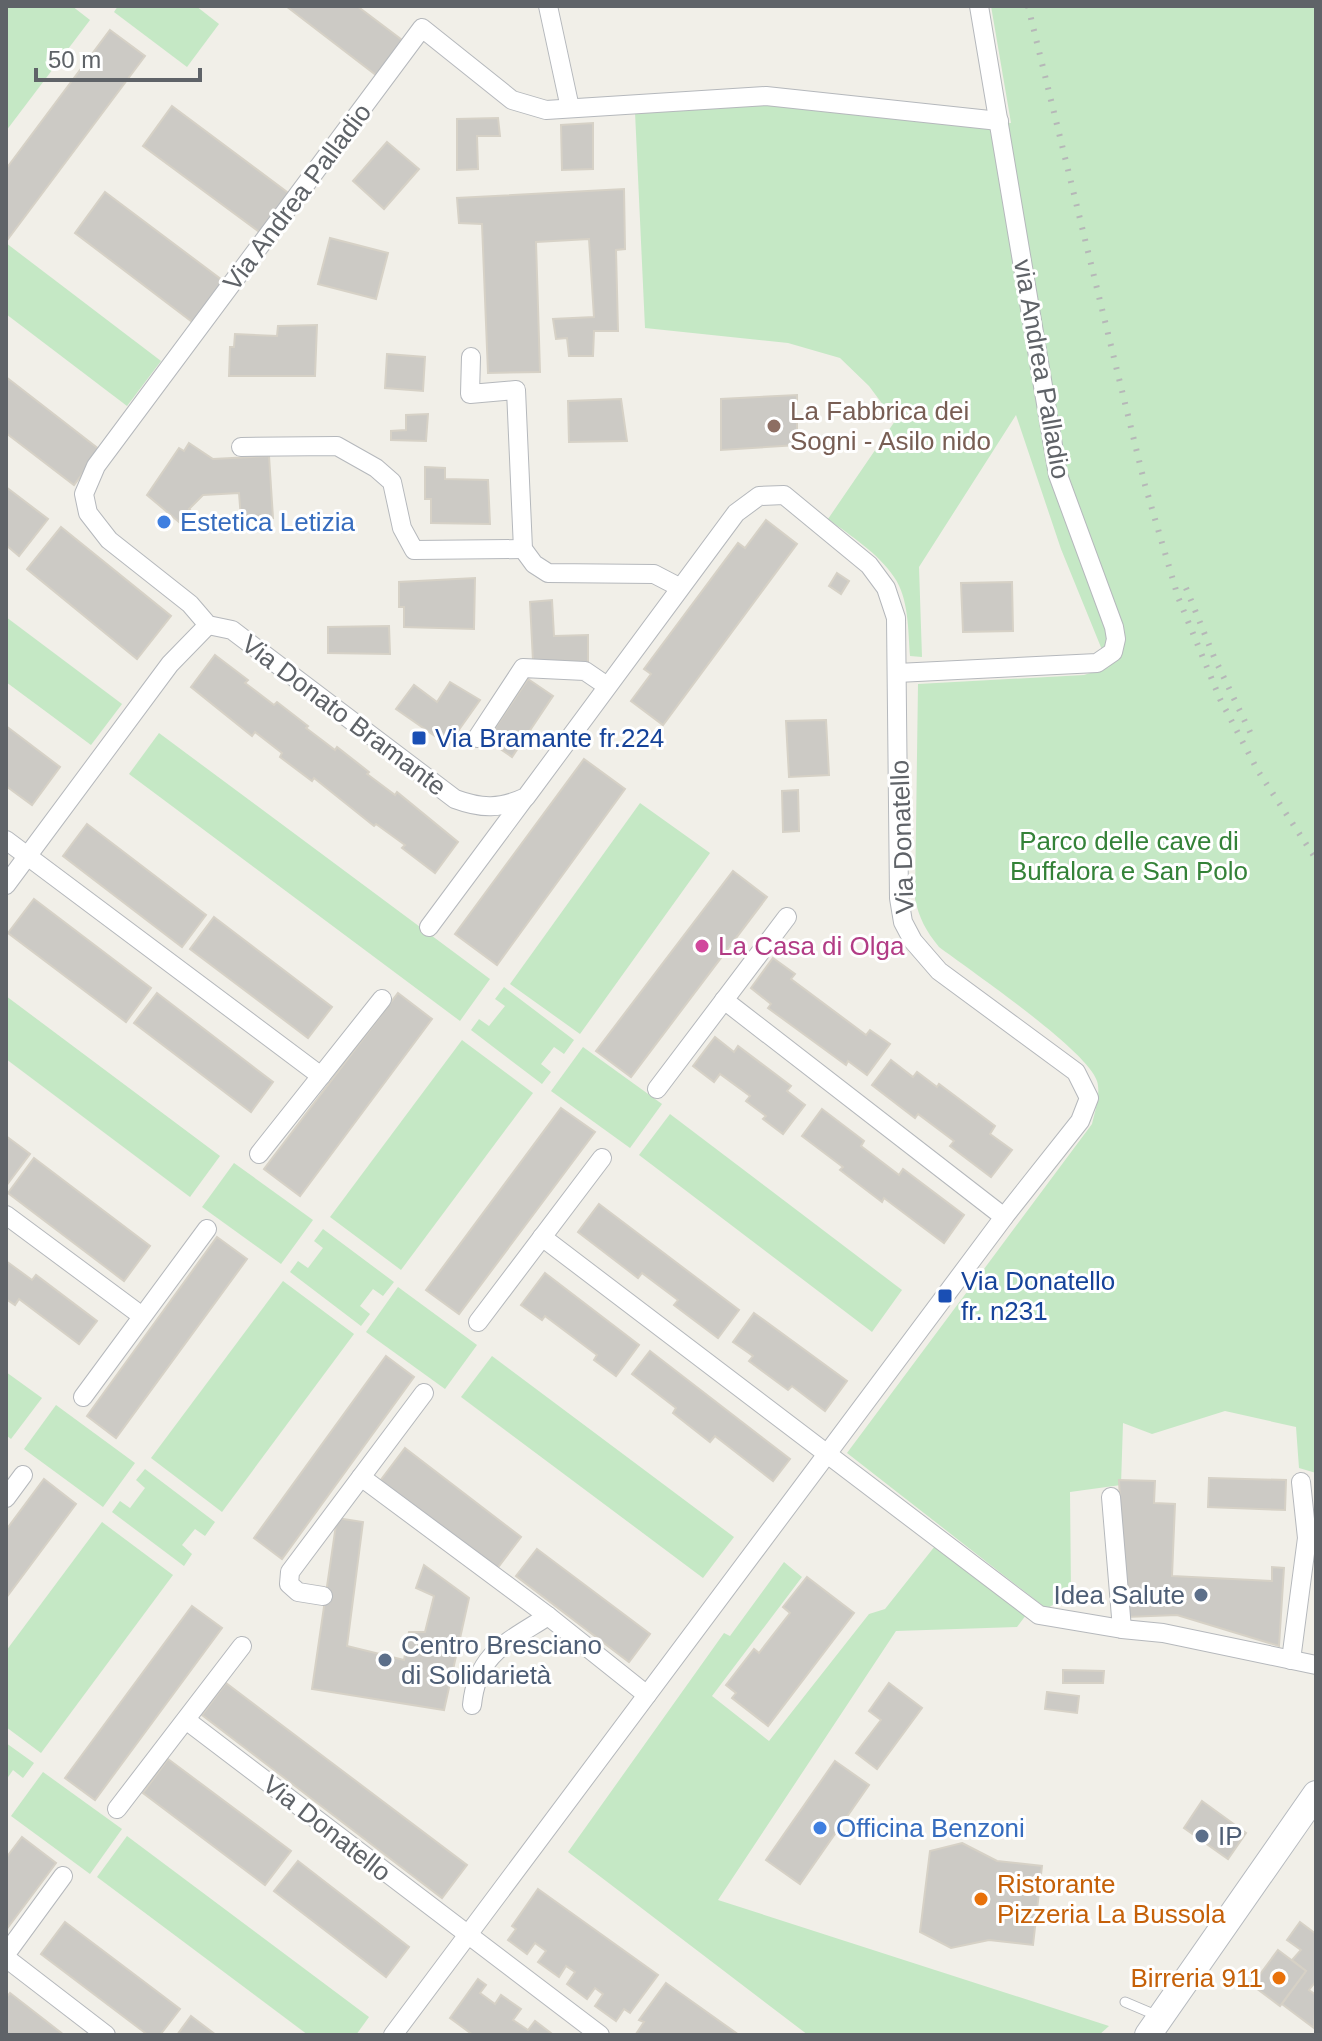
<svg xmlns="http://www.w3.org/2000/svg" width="1322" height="2041" font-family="Arial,sans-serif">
	<rect width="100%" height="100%" fill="#f1efe8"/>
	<g fill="#c5e8c5">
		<polygon points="6,6 72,6 90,20 6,131"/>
		<polygon points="118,6 196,6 219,24 187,67 114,12"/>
		<path d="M991,6h325v1467l-17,-5 -3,-41 -71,-16 -73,23 -29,-11 -2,62 -51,7 1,99 -24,18 -200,-156 245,-329c3,-13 9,-30 5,-43 -10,-31 -126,-110 -158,-134 -13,-16 -20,-29 -24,-48l3,-215 166,-9 25,-8 -48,-118 -45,-134 -97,152 3,90 -12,-1c-2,-25 -1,-58 -16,-79 -16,-24 -43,-41 -66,-58l67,-98 -26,-35 -29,-28 -52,-15 -143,-15 -10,-216 130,-12 246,23z"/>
		<polygon points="6,243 161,361 127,406 6,314"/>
		<polygon points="6,617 122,704 91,745 6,682"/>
		<polygon points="159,733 490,979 460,1021 129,774"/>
		<polygon points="640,803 710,853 580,1034 510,984"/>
		<polygon points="504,987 574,1040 564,1054 554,1047 541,1064 551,1072 542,1084 471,1030 479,1019 489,1026 505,1006 495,999"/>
		<polygon points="6,996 220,1156 190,1197 6,1059"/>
		<polygon points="462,1040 533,1093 401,1270 330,1217"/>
		<polygon points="583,1047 662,1104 630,1148 551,1091"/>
		<polygon points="670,1114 902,1290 872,1332 639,1155"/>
		<polygon points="234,1163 313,1220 281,1264 202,1207"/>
		<polygon points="323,1229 394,1282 383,1296 373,1289 360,1306 370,1314 361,1326 290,1272 298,1261 308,1268 323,1248 314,1241"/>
		<polygon points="283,1281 354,1334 222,1512 151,1458"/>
		<polygon points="398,1287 477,1345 445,1389 366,1332"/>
		<polygon points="492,1356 734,1537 703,1578 461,1397"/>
		<polygon points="6,1372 42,1398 11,1439 6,1435"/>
		<polygon points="56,1405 135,1463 103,1507 24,1449"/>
		<polygon points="145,1469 215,1522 205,1536 195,1529 182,1545 192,1554 184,1566 112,1512 120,1501 130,1508 145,1488 136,1480"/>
		<polygon points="102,1522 173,1575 41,1753 6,1727 6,1651"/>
		<polygon points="935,1546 1026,1615 1017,1627 896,1631 718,1900 1109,2026 1099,2035 808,2035 568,1852 724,1633 730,1636 784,1562 802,1577 712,1696 769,1741 869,1614 885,1609"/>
		<polygon points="6,1743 34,1763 23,1778 13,1770 6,1780"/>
		<polygon points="43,1772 122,1829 90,1874 11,1816"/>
		<polygon points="127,1836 369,2017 356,2035 308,2035 97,1877"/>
	</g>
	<g fill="#cccac5" stroke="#d6d1c6" stroke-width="2">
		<polygon points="286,6 357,6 402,40 376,75"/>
		<polygon points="110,30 145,56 8,239 6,237 6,169"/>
		<polygon points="172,106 291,195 262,234 143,146"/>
		<polygon points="498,118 500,136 477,136 478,169 457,170 457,119"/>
		<polygon points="593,123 593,169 562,170 561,125"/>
		<polygon points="387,142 419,169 384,209 353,181"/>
		<polygon points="624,189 625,249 616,250 618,331 594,331 593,356 569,356 567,338 556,339 553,319 594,317 589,239 536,242 540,372 488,373 482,224 459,223 457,198"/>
		<polygon points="105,192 226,283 195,324 75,233"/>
		<polygon points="330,238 388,253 376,299 318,284"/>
		<polygon points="317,325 315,376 229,376 230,347 234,347 235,334 277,336 278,326"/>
		<polygon points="387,354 425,357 423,391 385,388"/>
		<polygon points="6,377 100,450 74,485 6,433"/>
		<polygon points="797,395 797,445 721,450 721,399"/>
		<polygon points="621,399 627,441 569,442 568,401"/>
		<polygon points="428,414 426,441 391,440 391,431 406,430 406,415"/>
		<polygon points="189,443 213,459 269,456 273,518 241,519 239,493 203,495 189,509 195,515 185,527 147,495 179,448 184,451"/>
		<polygon points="425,467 445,468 445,479 488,480 490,524 431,523 431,499 425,499"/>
		<polygon points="6,487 48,519 19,556 6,545"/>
		<polygon points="766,520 797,544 663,725 631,701 651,674 644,669 738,543 745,548"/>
		<polygon points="61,527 171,616 137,659 27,569"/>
		<polygon points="837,573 849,581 841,594 829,586"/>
		<polygon points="475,578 474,629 404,627 404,607 399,607 399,582"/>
		<polygon points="1012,582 1013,631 963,632 961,583"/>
		<polygon points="552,600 554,636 588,635 588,662 533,661 530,602"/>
		<polygon points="389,626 390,654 328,653 328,627"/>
		<polygon points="215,655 248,680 245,683 274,705 277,702 308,726 306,728 335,750 337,747 369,772 367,774 395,795 397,792 458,842 435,873 402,848 405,845 376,824 374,826 314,778 312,781 280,757 282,753 255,732 252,736 191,687"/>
		<polygon points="528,679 553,696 512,757 487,740"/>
		<polygon points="450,682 480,700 448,745 396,709 414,685 437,702"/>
		<polygon points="826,720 829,775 789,777 786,721"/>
		<polygon points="6,726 60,767 32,805 6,786"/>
		<polygon points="584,759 625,789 497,965 455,934"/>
		<polygon points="798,790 799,831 783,832 782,791"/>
		<polygon points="87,824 206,915 182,947 63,856"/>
		<polygon points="733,871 767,897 631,1077 596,1051"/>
		<polygon points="34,899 151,988 126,1022 8,933"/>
		<polygon points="214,917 332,1007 308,1038 190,949"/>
		<polygon points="773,958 795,974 791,979 866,1035 870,1030 890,1044 867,1075 848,1061 846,1065 768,1008 771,1004 751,988"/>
		<polygon points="157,993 273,1082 251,1112 134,1023"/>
		<polygon points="398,993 432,1019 300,1196 264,1169"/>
		<polygon points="715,1037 734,1052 738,1046 791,1086 787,1091 805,1105 783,1134 763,1119 766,1116 746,1101 750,1096 720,1074 714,1082 693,1066"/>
		<polygon points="891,1060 913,1077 917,1072 937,1087 939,1084 995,1126 990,1134 1012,1150 991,1177 950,1146 954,1141 918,1114 915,1118 872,1085"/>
		<polygon points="561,1108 595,1132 459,1314 426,1290"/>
		<polygon points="822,1109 864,1141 861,1146 899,1175 903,1169 964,1215 944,1243 884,1198 882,1202 840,1170 843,1167 802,1136"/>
		<polygon points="6,1136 30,1154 6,1186"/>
		<polygon points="34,1158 150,1246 124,1281 8,1193"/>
		<polygon points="599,1204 739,1310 718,1338 674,1305 678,1300 642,1273 638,1278 578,1232"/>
		<polygon points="217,1237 247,1259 116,1438 87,1416"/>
		<polygon points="6,1261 32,1280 36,1275 97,1321 79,1344 19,1299 15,1305 6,1299"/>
		<polygon points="545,1273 639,1345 616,1376 594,1360 597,1355 545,1316 542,1320 521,1305"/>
		<polygon points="754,1313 847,1381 825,1411 792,1386 788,1390 749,1361 753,1356 733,1342"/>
		<polygon points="650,1351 790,1459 773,1481 715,1436 710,1442 673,1413 676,1408 632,1374"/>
		<polygon points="386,1356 414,1377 282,1559 254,1538"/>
		<polygon points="405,1448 521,1537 496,1570 380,1481"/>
		<polygon points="1209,1478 1286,1480 1285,1510 1208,1507"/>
		<polygon points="44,1479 76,1504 6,1598 6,1530"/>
		<polygon points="1119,1480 1155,1481 1154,1503 1175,1504 1172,1576 1272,1581 1272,1567 1284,1568 1279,1646 1177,1615 1126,1617"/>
		<polygon points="337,1518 363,1522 347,1646 404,1660 409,1632 425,1632 434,1596 416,1588 424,1565 469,1598 444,1710 312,1689"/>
		<polygon points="537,1549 650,1634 629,1662 516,1576"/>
		<polygon points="807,1577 854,1613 768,1726 732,1698 736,1693 726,1685 754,1649 759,1653 790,1613 783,1607"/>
		<polygon points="192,1606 222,1628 95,1800 65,1778"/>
		<polygon points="1063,1670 1104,1671 1103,1683 1063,1683"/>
		<polygon points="226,1683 467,1865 442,1898 202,1715"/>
		<polygon points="889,1683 922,1708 877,1769 856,1753 881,1720 869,1711"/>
		<polygon points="1047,1692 1079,1696 1077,1713 1045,1709"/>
		<polygon points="168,1759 291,1851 265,1885 143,1793"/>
		<polygon points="835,1761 869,1785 800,1884 766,1860"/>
		<polygon points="1202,1801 1246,1833 1228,1859 1184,1828"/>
		<polygon points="22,1837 56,1863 6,1930 6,1858"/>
		<polygon points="962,1843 997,1861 1042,1866 1033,1945 989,1940 951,1948 920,1932 930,1851"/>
		<polygon points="298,1861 409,1947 386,1977 274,1891"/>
		<polygon points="538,1889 658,1975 630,2013 624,2009 616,2021 595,2006 603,1994 595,1988 587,1999 567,1984 575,1972 566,1966 559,1977 538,1962 546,1951 535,1943 527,1954 508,1940 516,1929 512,1926"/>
		<polygon points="65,1922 180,2009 160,2035 148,2035 41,1954"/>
		<polygon points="1300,1922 1316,1934 1316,1981 1309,1990 1316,1995 1314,2028 1282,2004 1306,1971 1292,1960 1301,1950 1287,1940"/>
		<polygon points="1278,1950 1306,1971 1280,2006 1252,1985"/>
		<polygon points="478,1979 486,1985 480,1993 495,2004 501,1995 521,2009 513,2020 528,2030 535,2021 551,2033 549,2035 473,2035 450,2018"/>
		<polygon points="666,1983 739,2035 636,2034 644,2022 639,2020"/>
		<polygon points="10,1993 64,2035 6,2035 6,1998"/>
		<polygon points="191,2016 216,2035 177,2035"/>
	</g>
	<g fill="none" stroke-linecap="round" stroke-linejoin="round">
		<g stroke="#b5b8bc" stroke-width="11">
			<polyline id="lane" points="1125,2002 1158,2016"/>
		</g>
		<g stroke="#b5b8bc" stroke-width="20">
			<g id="street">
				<polyline points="548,6 570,108"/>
				<polyline points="471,357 470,394 516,390 523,549 534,564 548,573 654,574 679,587"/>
				<polyline points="241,447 337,446 376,468 392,482 402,528 414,550 523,549"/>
				<polyline points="897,673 1097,663 1113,652 1116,639 1114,627 1058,475 979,6"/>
				<polyline points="477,738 523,668 585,671 607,686"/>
				<polyline points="6,840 321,1076"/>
				<polyline points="6,885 170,664 208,625"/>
				<polyline points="429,927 524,799"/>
				<polyline points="724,1000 1004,1217"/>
				<polyline points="657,1089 787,917"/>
				<polyline points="259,1154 382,999"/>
				<polyline points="6,1215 142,1316"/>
				<polyline points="542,1237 1039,1615 1122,1629 1163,1633 1316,1665"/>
				<polyline points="478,1322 602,1158"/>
				<polyline points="83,1397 207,1229"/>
				<polyline points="361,1477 548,1616 647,1695"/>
				<polyline points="1111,1497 1122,1629"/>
				<polyline points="6,1498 23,1475"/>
				<polyline points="323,1596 298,1592 289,1584 290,1572 424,1393"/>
				<polyline points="1291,1660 1307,1538 1301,1482"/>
				<path d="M472,1705c5,-52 36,-63 76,-89"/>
				<polyline points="186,1720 600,2035"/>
				<polyline points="117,1809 242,1646"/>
				<polyline points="6,1954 63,1876"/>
				<polyline points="6,1958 106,2035"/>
				<path d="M393,2035l611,-818 76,-96 9,-23 -13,-26 -137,-101 -26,-30 -10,-19 -4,-24 -3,-280 -10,-30 -17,-23 -85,-70 -25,1 -23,17 -210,284c-26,12 -44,12 -71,2l-223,-169 -24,-5 -18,-21 -81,-64 -21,-27 -4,-19 12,-28 326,-438 90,72 34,10 220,-14 233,25"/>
			</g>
		</g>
		<g stroke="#b6babf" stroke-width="28">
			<polyline id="secondary" points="1148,2035 1316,1794"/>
		</g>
		<use href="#lane" stroke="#fff" stroke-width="9"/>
		<use href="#street" stroke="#fff" stroke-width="18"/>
		<use href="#secondary" stroke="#fff" stroke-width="26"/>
		<g stroke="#b6b7b8" stroke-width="6" stroke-dasharray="2 10" stroke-linecap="butt">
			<polyline points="1028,6 1145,485 1178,597 1220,699 1258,771 1316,859"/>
			<polyline points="1186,588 1214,657 1251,734"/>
		</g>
	</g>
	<circle fill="#8d6e63" stroke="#fff" stroke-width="3" cx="774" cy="426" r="8"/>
	<g fill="#3f7fe0" stroke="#fff" stroke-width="3">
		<circle cx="164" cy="522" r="8"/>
		<circle cx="820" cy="1828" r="8"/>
	</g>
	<g fill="#1a4fb4" stroke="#fff" stroke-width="3">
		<rect x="411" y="730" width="16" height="16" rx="4"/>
		<rect x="937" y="1288" width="16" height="16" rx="4"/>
	</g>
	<circle fill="#d1479c" stroke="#fff" stroke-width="3" cx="702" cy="946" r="8"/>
	<g fill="#5c6f8a" stroke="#fff" stroke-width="3">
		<circle cx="1201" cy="1595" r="8"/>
		<circle cx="385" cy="1660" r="8"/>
		<circle cx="1202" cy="1836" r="8"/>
	</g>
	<g fill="#e8710a" stroke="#fff" stroke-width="3">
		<circle cx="981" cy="1899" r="8"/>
		<circle cx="1279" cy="1978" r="8"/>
	</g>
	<g text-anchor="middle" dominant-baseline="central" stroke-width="6" stroke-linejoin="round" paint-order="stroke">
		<g font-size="26" fill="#5f6368" stroke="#fff">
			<text transform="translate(297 197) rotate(-53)">Via Andrea Palladio</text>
			<text transform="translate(1042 369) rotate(80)">via Andrea Palladio</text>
			<text transform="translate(344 715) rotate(37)">Via Donato Bramante</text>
			<text transform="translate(902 837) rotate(-92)">Via Donatello</text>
			<text transform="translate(327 1828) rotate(38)">Via Donatello</text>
		</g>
		<g font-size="26" fill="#785e54" stroke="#fff" text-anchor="start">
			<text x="790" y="411">La Fabbrica dei<tspan x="790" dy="30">Sogni - Asilo nido</tspan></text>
		</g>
		<g font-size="26" fill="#366cbe" stroke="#fff" text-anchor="start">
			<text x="180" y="522">Estetica Letizia</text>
			<text x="836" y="1828">Officina Benzoni</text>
		</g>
		<g font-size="26" fill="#164399" stroke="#fff" text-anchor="start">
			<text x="435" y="738">Via Bramante fr.224</text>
			<text x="961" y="1281">Via Donatello<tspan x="961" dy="30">fr. n231</tspan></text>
		</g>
		<g font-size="26" fill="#348238" stroke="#fff">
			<text x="1129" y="841">Parco delle cave di<tspan x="1129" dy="30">Buffalora e San Polo</tspan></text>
		</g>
		<g font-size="26" fill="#b23c85" stroke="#fff" text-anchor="start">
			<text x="718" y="946">La Casa di Olga</text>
		</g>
		<g font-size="26" fill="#4e5e75" stroke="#fff" text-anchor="start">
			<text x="1185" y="1595" text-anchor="end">Idea Salute</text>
			<text x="401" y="1645">Centro Bresciano<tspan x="401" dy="30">di Solidarietà</tspan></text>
			<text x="1218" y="1836">IP</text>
		</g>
		<g font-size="26" fill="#c56008" stroke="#fff" text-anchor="start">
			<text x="997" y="1884">Ristorante<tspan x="997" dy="30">Pizzeria La Bussola</tspan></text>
			<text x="1263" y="1978" text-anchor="end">Birreria 911</text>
		</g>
	</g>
	<rect width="1322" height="2041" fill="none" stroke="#5f6368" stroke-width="16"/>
	<path d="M36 68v12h164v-12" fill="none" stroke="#5f6368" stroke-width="4"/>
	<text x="48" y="68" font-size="24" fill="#5f6368" stroke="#ffffff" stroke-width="6" paint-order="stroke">50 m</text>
</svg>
